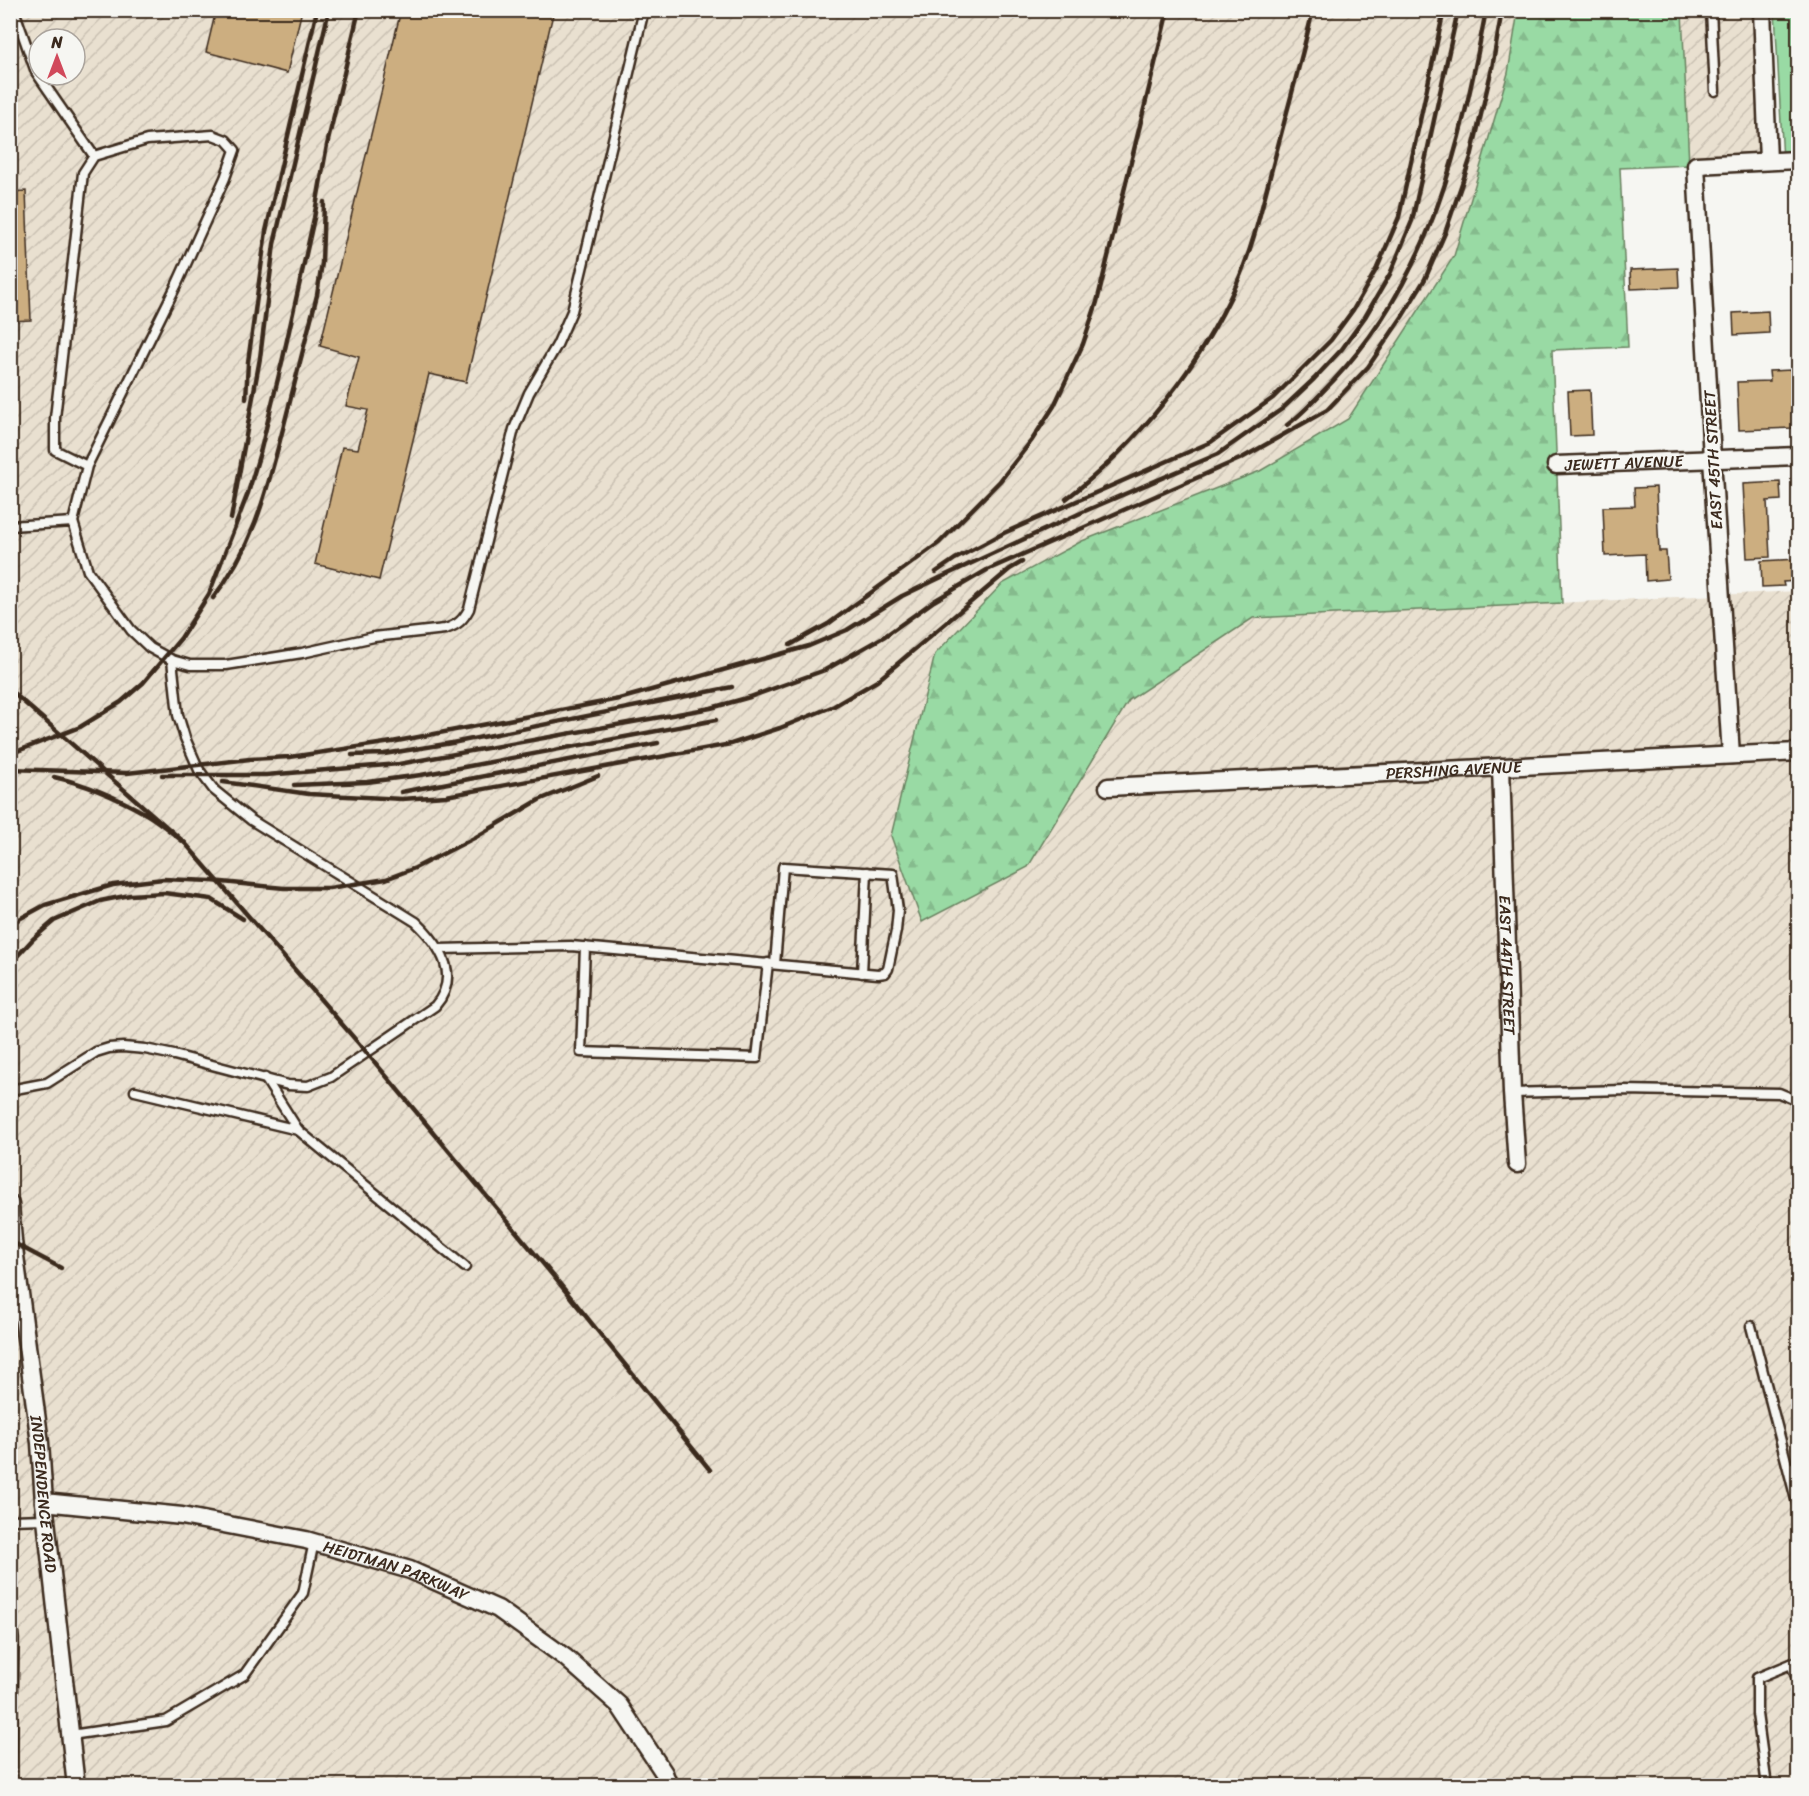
<svg xmlns="http://www.w3.org/2000/svg" width="1809" height="1796" font-family="Sriracha,sans-serif">
	<defs>
		<pattern id="industrial-furrows" width="10" height="10" patternUnits="userSpaceOnUse" patternTransform="scale(1.5)"><rect width="10" height="10" fill="#e9e0d0"/><path d="M-1 1l2-2M0 10L10 0M9 11l2-2" fill="none" stroke="#c9c0b2"/></pattern>
		<pattern id="forest-firs" width="22" height="20" patternUnits="userSpaceOnUse" patternTransform="scale(1.5)"><rect width="22" height="20" fill="#99daa4"/><path d="M5 1l3.5 6h-7zM16 11l3.5 6h-7z" fill="#85bb8d"/></pattern>
	</defs>
	<rect width="100%" height="100%" fill="#f6f6f2"/>
	<filter id="ink" filterUnits="userSpaceOnUse"><feTurbulence type="fractalNoise" baseFrequency=".0167" numOctaves="2"/><feDisplacementMap in="SourceGraphic" scale="12" xChannelSelector="R" yChannelSelector="G"/><feConvolveMatrix kernelMatrix="1 2 1 2 8 2 1 2 1" color-interpolation-filters="sRGB"/></filter>
	<g filter="url(#ink)">
		<g fill="url(#industrial-furrows)" fill-rule="evenodd">
			<path d="M11,11h1507l-10,62 -54,183 -106,163 -88,52 -178,70 -80,43 25,283 102,-167 124,-82 545,-27v1194l-1787,1zM39,39h36v36h-36z"/>
			<polygon points="1682,11 1762,11 1768,161 1689,165"/>
		</g>
		<polygon fill="#99daa4" stroke="#6a8261" stroke-width="1.5" points="1775,11 1798,11 1798,160 1783,161"/>
		<polygon fill="url(#forest-firs)" stroke="#6a8261" stroke-width="1.5" points="1518,11 1682,11 1689,165 1620,168 1628,347 1552,350 1562,603 1253,618 1129,700 1028,867 922,922 891,836 935,654 1002,584 1082,541 1260,471 1348,419 1454,256 1508,73"/>
		<g fill="#ccae80" stroke="#3b2a1e" stroke-width="1.5">
			<polygon points="216,10 302,10 287,73 206,52"/>
			<polygon points="401,10 554,10 466,382 429,374 379,580 315,564 342,447 358,449 368,410 346,406 359,357 320,346"/>
			<polygon points="26,191 31,320 10,321 10,192"/>
			<polygon points="1678,268 1679,287 1631,289 1630,270"/>
			<polygon points="1768,311 1769,333 1734,335 1733,313"/>
			<polygon points="1791,370 1793,428 1739,430 1737,382 1770,381 1769,371"/>
			<polygon points="1590,390 1592,435 1570,436 1568,391"/>
			<polygon points="1780,482 1781,500 1767,501 1770,557 1747,558 1743,484"/>
			<polygon points="1656,487 1659,551 1666,551 1668,579 1646,581 1645,554 1605,556 1603,507 1635,506 1634,488"/>
			<polygon points="1798,559 1798,581 1783,582 1784,586 1762,587 1761,561"/>
		</g>
		<g fill="none" stroke-linecap="round" stroke-linejoin="round">
			<g stroke="#3b2a1e" stroke-width="13">
				<g id="service">
					<polyline points="14,10 36,72 94,156"/>
					<polyline points="1711,10 1715,91"/>
					<polyline points="73,522 87,466 176,286 225,178 235,150 226,140 213,135 147,140 94,156 83,173 55,418 55,450 87,466"/>
					<path d="M10,526l63,-4 15,49 43,59 19,18 22,12 18,5h36l76,-12 72,-16 71,-8c13,-4 18,-9 24,-20l45,-180 15,-36 28,-48 15,-34 72,-301"/>
					<polyline points="585,947 581,1052 757,1058 768,963"/>
					<polyline points="439,949 571,946 878,974 885,973 888,969 896,931 898,910 893,874 783,867 775,964"/>
					<polyline points="862,973 867,872"/>
					<polyline points="265,1078 298,1130 465,1267"/>
					<path d="M10,1090l37,-7 49,-31 13,-4 14,-1 22,2 29,6 114,30 20,1 23,-9 104,-71c26,-30 6,-60 -19,-84l-165,-102 -37,-30 -15,-20 -14,-32 -7,-23 -6,-55"/>
					<polyline points="135,1091 298,1130"/>
					<polyline points="1512,1093 1625,1090 1779,1093 1798,1101"/>
					<polyline points="1751,1326 1798,1507"/>
					<polyline points="1789,1468 1798,1466"/>
					<polyline points="10,1520 46,1519"/>
					<polyline points="1791,1664 1798,1681"/>
					<polyline points="71,1735 166,1721 244,1675 303,1593 314,1542"/>
					<polyline points="1767,1786 1757,1714 1757,1678 1798,1661"/>
				</g>
			</g>
			<g stroke="#3b2a1e" stroke-width="21">
				<g id="minor">
					<polyline points="1762,10 1768,161"/>
					<path id="s1" d="M1556,465l242,-9"/>
					<polyline points="1731,755 1712,459 1696,165 1798,160"/>
					<path id="s2" d="M1501,767l11,326 5,71"/>
					<path id="s3" d="M1108,787l690,-35"/>
					<path id="s4" d="M10,1204l3,37 27,202 4,59 32,284"/>
					<path id="s5" d="M44,1502l138,14 124,24 104,30 88,39 68,49 53,47 45,68 5,13"/>
				</g>
			</g>
			<use href="#service" stroke="#f6f6f2" stroke-width="8"/>
			<use href="#minor" stroke="#f6f6f2" stroke-width="16"/>
			<g stroke="#3b2a1e" stroke-width="4.5">
				<polyline points="246,399 248,362 266,231 317,10"/>
				<path d="M1287,425c17,-12 31,-29 46,-44 98,-104 128,-235 153,-371"/>
				<path d="M1066,499c73,-56 134,-133 171,-216 17,-39 26,-81 37,-122 13,-50 27,-100 39,-151"/>
				<polyline points="231,519 260,358 274,244 329,10"/>
				<polyline points="936,572 955,559 1004,533 1211,442 1273,398 1331,340 1353,310 1377,268 1399,217 1444,10"/>
				<path d="M213,598c42,-53 54,-109 71,-173 11,-44 22,-87 33,-130l5,-32 2,-61"/>
				<polyline points="790,645 828,624 939,543 1000,481 1032,440 1054,406 1083,344 1097,302 1168,10"/>
				<path d="M10,690l175,153c-13,-10 -25,-21 -39,-29 -28,-16 -61,-30 -92,-37"/>
				<polyline points="10,754 80,727 121,702 143,683 181,638 209,594 248,493 261,449 283,358 314,218 327,145 359,10"/>
				<polyline points="352,755 384,754 452,743 732,687"/>
				<polyline points="10,769 127,773 250,759 290,757 392,742 619,699 809,646 847,630 902,596 948,574 1085,511 1218,454 1282,409 1314,379 1342,349 1365,317 1390,274 1412,221 1458,10"/>
				<polyline points="162,775 266,775 399,764 711,708 750,697 825,670 885,636 934,601 987,570 1242,458 1327,410 1368,367 1402,317 1425,279 1445,233 1471,157 1492,68 1502,10"/>
				<polyline points="223,782 309,794 402,799 446,796 731,744 780,728 834,706 877,681 1010,569 1022,562"/>
				<polyline points="294,785 367,782 421,775 716,720"/>
				<polyline points="401,792 658,743"/>
				<polyline points="185,843 367,1053 555,1278 710,1470"/>
				<polyline points="10,924 45,905 113,885 163,879 212,881 284,888 329,888 386,879 415,868 476,837 539,800 598,776"/>
				<polyline points="10,964 33,939 54,921 100,901 130,895 164,893 211,899 243,919"/>
				<polyline points="10,1241 61,1268"/>
				<polyline points="10,1572 18,1639 15,1786"/>
			</g>
		</g>
	</g>
	<g text-anchor="middle" dominant-baseline="central" stroke-width="4.5" stroke-linejoin="round" paint-order="stroke">
		<g font-size="16" fill="#3b2a1e" stroke="#f6f6f2">
			<text transform="translate(1713 460) rotate(-93)">EAST 45TH STREET</text>
			<text stroke="none"><textPath href="#s1" startOffset="68">JEWETT AVENUE</textPath></text>
			<text stroke="none"><textPath href="#s3" startOffset="346">PERSHING AVENUE</textPath></text>
			<text stroke="none"><textPath href="#s2" startOffset="198">EAST 44TH STREET</textPath></text>
			<text stroke="none"><textPath href="#s4" startOffset="292">INDEPENDENCE ROAD</textPath></text>
			<text stroke="none"><textPath href="#s5" startOffset="360">HEIDTMAN PARKWAY</textPath></text>
		</g>
	</g>
	<rect width="1809" height="1796" fill="none" stroke="#f6f6f2" stroke-width="36"/>
	<rect x="18" y="18" width="1773" height="1760" fill="none" stroke="#3b2a1e" stroke-width="2" filter="url(#ink)"/>
	<g transform="translate(57 57)"><circle r="28" fill="#f6f6f2" stroke="#aba49d" stroke-width="1.5"/>
	<path d="M0-4.5L10 22L0 15L-10 22Z" fill="#d1495b"/>
	<text y="-9" font-size="16" font-weight="bold" text-anchor="middle" fill="#3b2a1e">N</text>
	</g>
</svg>
